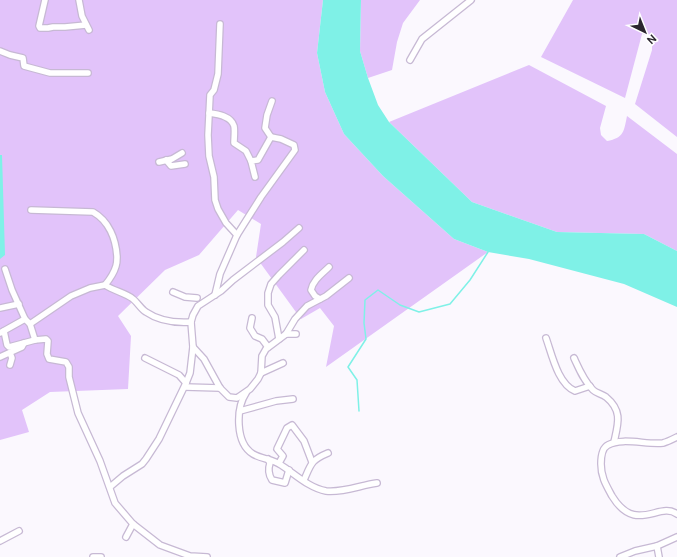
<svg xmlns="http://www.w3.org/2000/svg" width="677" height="557" font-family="'DM Sans',sans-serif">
	<rect width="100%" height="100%" fill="#fbf8fe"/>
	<g fill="#e2c3fa">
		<polygon points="0,0 323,0 317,53 325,92 344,134 383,176 454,239 488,252 326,367 334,326 320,308 301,319 256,257 261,224 238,210 199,255 165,270 118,316 131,336 128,389 50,392 22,410 29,432 0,440"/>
		<polygon points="361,0 420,0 403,23 397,42 392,70 368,78 360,51"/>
		<polygon points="573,0 677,0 677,137 635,104 652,50 652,36 642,34 625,98 541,57"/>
		<path d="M529,65l77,41 -6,22 1,7 6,6c17,-3 17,-10 20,-25l50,38v97l-33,-17 -87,-2 -85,-30 -83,-80z"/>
	</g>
	<g fill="#7ff1e7">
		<polygon points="323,0 361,0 360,51 368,78 378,105 389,122 472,202 557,232 644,234 677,251 677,307 624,284 529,259 488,252 454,239 383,176 344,134 325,92 317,53"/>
		<polygon points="0,155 2,155 5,255 0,259"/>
	</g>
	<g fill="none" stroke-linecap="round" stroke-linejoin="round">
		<polyline stroke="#7ff1e7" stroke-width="1.5" points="359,411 357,380 348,367 366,339 364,323 365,300 378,290 400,305 419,312 450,304 470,280 488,252"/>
		<g stroke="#c7b9d4" stroke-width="8">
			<g id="minor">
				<polyline points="45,0 39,26 40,28 48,28 53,27 65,27 86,25"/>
				<polyline points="79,0 82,16 89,30"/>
				<polyline points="0,51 10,55 23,58 24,66 50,73 88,73"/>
				<polyline points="410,60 422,39 471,0"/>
				<path d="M209,113c9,1 22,3 25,13 1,5 0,12 0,17l12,8 5,10"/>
				<polyline points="271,137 265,128 267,115 272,101"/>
				<polyline points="166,160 171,166 185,164"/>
				<polyline points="159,162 172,159 182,153"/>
				<path d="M31,210l62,2c16,9 23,27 24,45 0,3 0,6 -1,9 -2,7 -6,13 -11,19"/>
				<polyline points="299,228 283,242 233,280 221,291 198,306 193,315 191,322 193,347 204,359 220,388 229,397 237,398 250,389 258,379 261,373 262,356 266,349 286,334 295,319 307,306 326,296 349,278"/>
				<polyline points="237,235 261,197 295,150 294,145 281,139 271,137 258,160 251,161 255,177"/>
				<polyline points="5,269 12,290 25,319 30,324 35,340"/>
				<polyline points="173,292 185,297 197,298"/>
				<polyline points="215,295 220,274 237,235 226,223 218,209 215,200 214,177 209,156 208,135 210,95 214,90 218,74 220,24"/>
				<path d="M320,299l-5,-3 -4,-6c2,-10 11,-16 18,-23"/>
				<polyline points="0,308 19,304"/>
				<polyline points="252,318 250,328 255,336 262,339 268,347"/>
				<path d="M30,324l41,-28 19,-8 15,-3c9,6 21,8 28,14 5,4 8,10 13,13 13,9 29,11 45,10"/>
				<polyline points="4,331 7,345 9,347 35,340 46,339 48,341 47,354 49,359 66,362 69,367 69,377 78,413 100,461 115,503 133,524 160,545 190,556 207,557"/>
				<polyline points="0,333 25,319"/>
				<polyline points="286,334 296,334"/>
				<path d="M546,338c6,17 12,46 29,53l15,-5"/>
				<polyline points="279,339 275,317 268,305 268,293 271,284 279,275 304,250"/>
				<polyline points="0,357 22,347 24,343"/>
				<polyline points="145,358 179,375 186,383"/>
				<path d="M574,358c5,11 10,23 19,32 3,3 9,4 13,7 17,14 12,27 8,45"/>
				<polyline points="10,365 12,358 10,353"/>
				<polyline points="261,373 283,363"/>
				<polyline points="185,387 220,388"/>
				<path d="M246,393c-10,15 -11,50 7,61 8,5 20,5 28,11 14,9 28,23 45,26 17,2 35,-6 51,-8"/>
				<polyline points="240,411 276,401 293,399"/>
				<path d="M677,437c-4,2 -10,5 -14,6 -16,2 -41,-6 -55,2 -6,3 -7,13 -7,19 0,13 5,21 11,32 24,39 47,5 65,18"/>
				<path d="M268,459l2,4c-2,6 -2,11 2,17l13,3 4,-13"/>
				<polyline points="279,463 283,456 277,449 287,428 292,425 304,441 312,462"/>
				<path d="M304,480c7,-16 7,-20 24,-27"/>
				<polyline points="110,487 123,476 142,464 146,459 159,439 186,383 190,373 193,347"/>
				<polyline points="126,537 133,524"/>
				<polyline points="0,541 19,531"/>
				<polyline points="657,546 659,557"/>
				<polyline points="93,557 101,557"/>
				<polyline points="620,557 635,551 657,546 677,537"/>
			</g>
		</g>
		<use href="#minor" stroke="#fff" stroke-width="5.5"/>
	</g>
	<g transform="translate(645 32) rotate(137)" stroke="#ffffff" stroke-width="3" paint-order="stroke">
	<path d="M0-3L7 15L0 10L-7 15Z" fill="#2b252f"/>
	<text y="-6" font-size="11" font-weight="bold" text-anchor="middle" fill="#2b252f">N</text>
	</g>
</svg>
